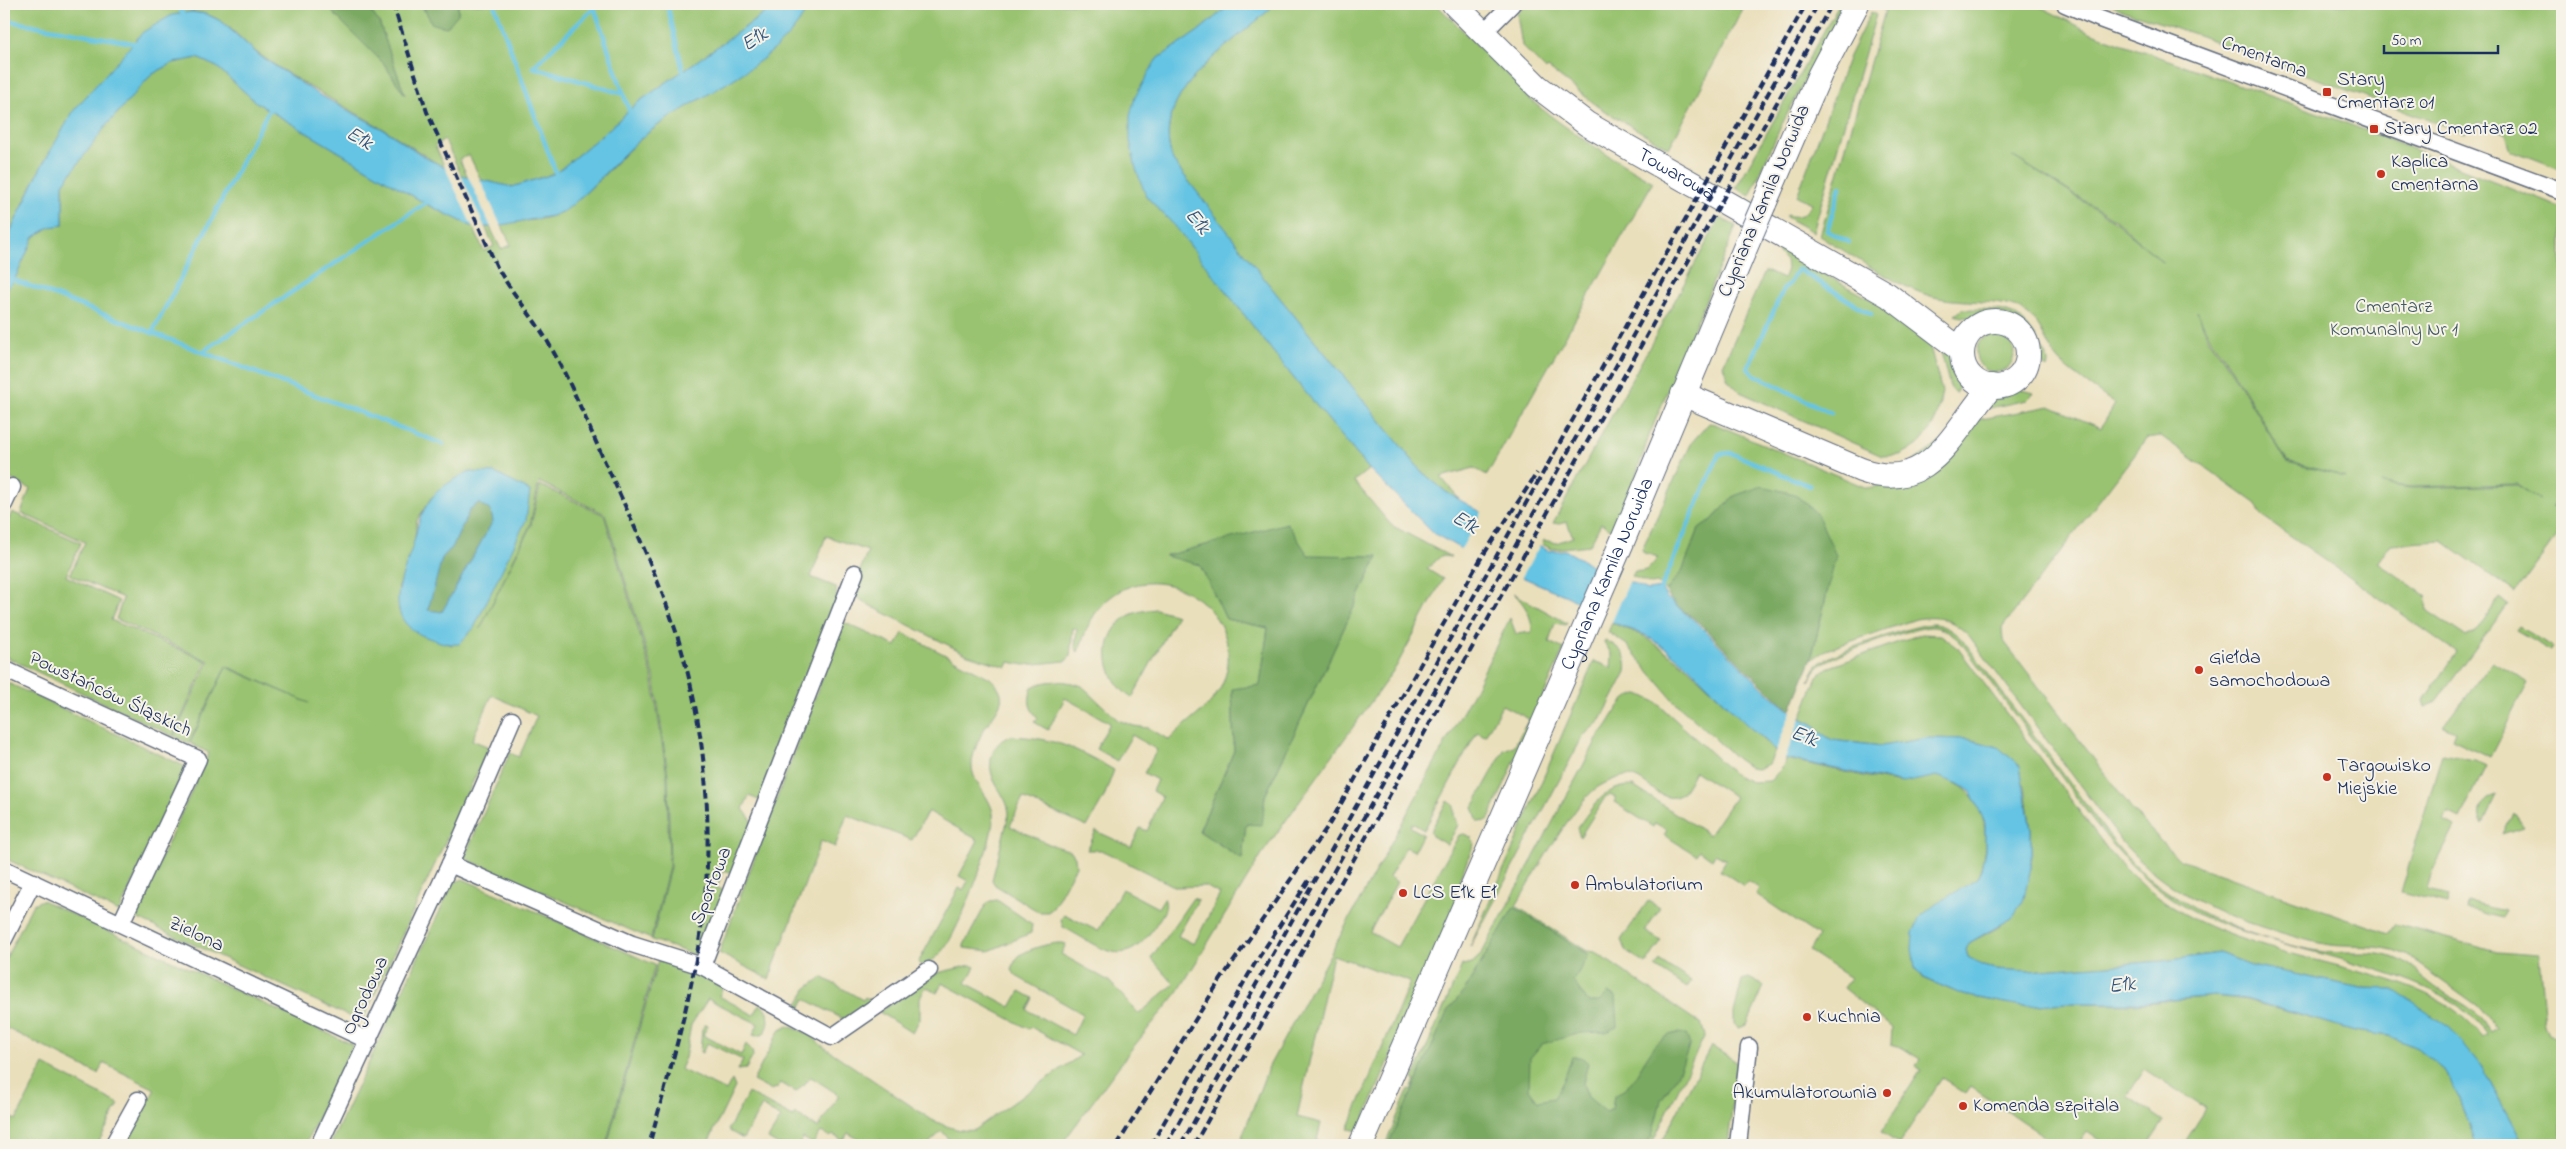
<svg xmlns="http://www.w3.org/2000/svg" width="2566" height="1149" font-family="'Indie Flower',sans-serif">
	<rect width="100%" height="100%" fill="#f7f3e8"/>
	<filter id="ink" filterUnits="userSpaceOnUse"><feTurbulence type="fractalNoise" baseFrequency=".02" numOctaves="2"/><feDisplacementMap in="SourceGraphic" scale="10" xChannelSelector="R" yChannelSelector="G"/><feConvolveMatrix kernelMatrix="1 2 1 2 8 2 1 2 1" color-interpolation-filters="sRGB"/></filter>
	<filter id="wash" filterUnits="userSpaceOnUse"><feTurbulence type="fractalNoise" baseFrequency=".0096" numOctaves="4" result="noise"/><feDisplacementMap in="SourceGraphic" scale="20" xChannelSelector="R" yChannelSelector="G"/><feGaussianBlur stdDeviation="1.12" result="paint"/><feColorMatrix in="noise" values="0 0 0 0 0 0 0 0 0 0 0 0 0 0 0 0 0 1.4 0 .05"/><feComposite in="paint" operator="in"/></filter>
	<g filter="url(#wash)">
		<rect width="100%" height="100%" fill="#eadfbb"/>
		<g fill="#99c370" stroke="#5a7967" fill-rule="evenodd">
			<path d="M4,4h320l60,60 20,29 -25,-71 -14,-18h57l2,7 34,3v-10h315l-8,9 -128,90 -27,25 -54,45 -44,14 -31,-7 -12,-25 -10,4 9,18 -7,-2 -16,-35 -10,5 10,23c-20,-11 -38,-25 -58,-37 -41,-24 -84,-46 -124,-74 -20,-13 -34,-36 -57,-43 -12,-4 -23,-1 -34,1l-132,154 -36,76z"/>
			<path d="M809,4h422l-34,28 -41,28 -10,136 29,30 117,150 77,93 -15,12 37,44 60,32 -10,-1 -14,13 16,10 -47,88 -134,187 -84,138 -48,59 -69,94h-107l-12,-14 -15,14h-38l-9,-5 -3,5h-20l3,-5 -12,-7 -5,8 -10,-6 -2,2 -10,-5 -8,12 -10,-6 -4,7h-21l-10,-6 13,-21 -19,-12 -19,33 -15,-9 20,-37 45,24 2,-3 23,14 21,-33 -28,-18 -15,15 -15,-9 -4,5 -7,2 -17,-9 26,-50 9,-5 22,8 11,11 111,75c14,6 27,12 42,10l107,-75 -50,-28 -2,2 -87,-46 -5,10 -11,-6 -6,11v21l-8,14 -33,-21 58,-39 34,-8 4,2 -9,16 45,24 9,-16 13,7 -6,12 46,25 10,-21 -67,-38 -4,-6c2,-6 3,-11 7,-14 8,-7 38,-16 47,-12l-5,10 48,27 30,33 35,-30 -23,-26 42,-60 5,2 -20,36 16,8 26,-50 -15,-8 -29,1 -75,-37h-14l9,-19 35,16 9,-19 7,3 15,-34 -10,-6 5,-11 -13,-7 13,-23 -25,-15 -15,26 -21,-12 14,-26 -45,-25 -17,32 -14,-8 4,-4c-10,-11 -10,-17 -6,-31 14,-8 35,-7 50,-1l36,34 16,6 15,2 20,12c16,-18 39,-29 51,-51 39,-75 -69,-147 -122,-79 -10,12 -14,27 -20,42l-3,-4 2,-19 -4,-1 -3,28 -4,5 -42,4 -15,-3 -2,5 -39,-12 -103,-52 -9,-7 -3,-9 15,-36 -42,-15 -15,41 25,10 1,12 -76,202 -12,-5 -6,13 10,13 -19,51 -11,-3 -6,18 10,4 -28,61 -4,2 -43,-15 18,-73 -2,-91 -14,-100 -49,-162 -66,-32 -9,43 -50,104 51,-104 9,-40 64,30 48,160 15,101 2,91 -18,72 -187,-81 46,-105 9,4 18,-41 -45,-21 -20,45 17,7 -127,275 -228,-105 75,-164 -19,-10 36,-76 83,36 -83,-37 -37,77 -15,-7 35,-75 -93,-42 7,-21 -53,-23 15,-33 -64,-29 9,-24 -21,-11 -5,11v-199l10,-10 20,-43 16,-10 13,-2v-41l43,-58 45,-51 22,-12 24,-5 20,9 40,36 171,102 45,22 11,24 10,-5 -9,-19h5l11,22 10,-4 -10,-21c14,-3 41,-3 53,-9 38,-20 61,-56 94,-82 48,-39 137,-70 161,-129zM468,472l27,1 35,18 -78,154 -32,-11 -22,-45 16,-45 3,-24 15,-23zM1166,555l212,1 -113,240 -3,28h-16l-4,35 -43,-28 35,-80 -2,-61 28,-5 8,-57 -42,-9 -26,-54z"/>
			<path d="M1275,4h161l91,90 -1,2c40,34 82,60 127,86l-166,293 -13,-7 -33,9 18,22 -13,-7 -24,-20 -156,-191 -93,-120c-26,-70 61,-116 102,-157z"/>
			<polygon points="1525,4 1705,4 1717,9 1719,4 1744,4 1737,20 1669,148 1603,110 1548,68 1546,70 1522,46 1517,14"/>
			<polygon points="1839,4 1845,4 1781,126 1750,196 1736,188"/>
			<path d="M1875,4h160l57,29 249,88 221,87v285l-11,15 11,-13v34l-47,64 -72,-52 -52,3 -13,18 48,34 2,15 37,25 10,-4 25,-34 8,6 -72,98 -10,5 -2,-7 32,-48 -195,-137 -5,-11 -95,-68 -14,2 -145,190 1,12 136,178 41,42 209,73 6,-9 102,28 42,3 6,70 5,10 12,8v102h-38l-43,-79 -88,-77 -32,-1 -110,-23 -32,-12 -56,8 -134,10 -34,-2 -11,-3 -16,-9 -2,-7 3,-7 30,-16 32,-59v-38l-6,-43 -27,-40 -31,-8 -40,-1 -45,8 -50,-6 -11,-7 -7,-8 -13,-7 16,-41 10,-9 94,-34 20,1 16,12 152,204c21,24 44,45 72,61 47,28 105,40 158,54 50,14 112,27 143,71l5,-3c-47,-73 -226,-80 -304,-128 -54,-32 -87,-82 -123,-131 -32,-43 -65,-86 -97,-130 -8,-9 -17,-16 -29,-18 -16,-2 -96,27 -111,36 -7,5 -10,11 -14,18 3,-7 5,-14 12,-19 14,-10 97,-39 113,-38 14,2 23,10 32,20l150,201c50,61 131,94 208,107 22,3 47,-2 68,5 19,5 33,24 50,34 11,8 25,13 34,23 6,5 10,12 14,18l6,-4 -18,-22 -70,-50c-25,-13 -51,-8 -78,-11 -20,-3 -40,-10 -59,-15 -61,-19 -106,-40 -149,-88l-152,-205c-16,-17 -30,-22 -54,-18l-90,31 -15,10 25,-105 -102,-59 -22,24 -13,9 -17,43 -16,19 -9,-8 -6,1 -19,-8 3,-5c12,2 17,-5 23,-14l-14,-4 -2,-4 50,-107 17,-19 6,1 152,64 11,-2 93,-65 79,-15 51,22 14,-24c-19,-14 -37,-25 -54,-41 -16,-16 -18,-40 -38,-52 -22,-13 -62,-7 -89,-14 -35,-9 -82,-42 -114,-61l65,-225zM2012,156l102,63 50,44 -51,-43zM2197,311l14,29 13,17 63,104 59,16 -59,-15 -64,-104 -14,-18zM2381,484l31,3 105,-3 23,16 -23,-15 -105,3z"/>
			<polygon points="2111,4 2562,4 2562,170 2511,150 2506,135 2479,122 2465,133 2198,35 2124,11"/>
			<path d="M1871,12l5,3 -63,217 -27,-15 1,-2c12,4 19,-1 25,-12l-15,-7 52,-140z"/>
			<polygon points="1720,218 1736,226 1731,239 1650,433 1627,502 1614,531 1601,523 1590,545 1552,549 1542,544 1544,540 1556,543 1573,537 1567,522 1559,524 1553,523"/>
			<polygon points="1774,247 1889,309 1928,339 1942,392 1937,416 1930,430 1917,446 1900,455 1882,456 1740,392 1728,380 1723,365 1765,271 1783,279 1787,269 1786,261"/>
			<path d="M1963,309c44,1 54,-3 78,37 5,8 9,14 6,22 -19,-12 -13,-39 -35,-50 -19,-9 -38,5 -57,-3z"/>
			<circle cx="1995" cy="353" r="19"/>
			<polygon points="1940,348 1956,357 1961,379 1956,394 1950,387"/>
			<polygon points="2019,389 2034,393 2027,400 1985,409 1999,393"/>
			<polygon points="12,512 81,543 66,576 119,601 111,620 207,661 173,736 4,656 4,530"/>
			<path d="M1513,593l54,30 -1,2 -11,-2 -6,19 15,7 -76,172 -10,1 -5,-15 31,-57 10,-4 15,-27 -27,-14 -17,31 -8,-4 -53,98 -12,-7 -2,4 13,7 -9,17 -8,-4 -17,30 8,5 -27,50 27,15 62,-112 5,-1 7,3 3,7 -15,36 6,2 -106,249 -11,-2 62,-147 -77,-27 -36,162 24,6 -4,17 16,5h-94l29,-77 206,-377 36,-73 6,16 16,-2c0,-16 -7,-28 -19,-39z"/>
			<path d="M1156,609l21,6 -45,83c-29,-18 -35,-64 -2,-83 8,-4 17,-5 26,-6z"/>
			<path d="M843,622l53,24 7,-13 87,45c21,19 9,29 -4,48 -5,8 -11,21 -13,31 -6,24 16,35 20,56 4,22 -35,119 -50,138 -7,8 -13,11 -22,14l-3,-2 41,-75 4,2 5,-9 -9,-5 19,-36 -50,-29 -16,29 -65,-25 -12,32 -14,-6 -52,138 -50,-26z"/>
			<polygon points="1612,623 1644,636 1687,667 1775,751 1769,764 1757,769 1750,768 1737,759 1673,700 1627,645 1608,632"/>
			<polygon points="2519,627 2553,647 2551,651 2516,631"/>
			<path d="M1605,640c14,7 24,15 21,32l-25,48 -18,16 -113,211 124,-286 17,7 1,-13 -8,-13z"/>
			<polygon points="2492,662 2528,683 2490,757 2452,739 2455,731 2443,726"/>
			<polygon points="4,681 184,766 185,772 119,912 4,858"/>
			<path d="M1639,694l17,8 79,73 16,7 19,-1 13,-14 3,-8c36,7 72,17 109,23 14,3 27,-7 41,-6 4,0 10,3 14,5 40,14 41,64 27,98l-64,54 2,34 8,11 40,17 59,11 44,-3 70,1 79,-8 31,4 109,31 34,5 28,12 27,22 14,24 17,51h-292l23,-36 -61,-40 -18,27 37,25 -16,24h-41l-20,-13 -9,13h-21l-86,-58 -5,7 -24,-16 -43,66 -18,-12 40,-62 -5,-4 4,-7 -19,-12 -10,-3 1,-16 -49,-40 7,-10 -41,-27 9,-15 -62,-42 3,-6 -12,-7 -3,5 -24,-16 6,-10 -11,-6 -3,5 -13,-9 -3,5 -32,-20 3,-5 -12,-7 -2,4 -39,-25 2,-4 -6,-3 -6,4 -24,38 -3,-9c16,-21 26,-42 56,-42l76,49 26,-38 -40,-26c-4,7 -10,21 -17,25 -18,8 -34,-21 -52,-20 -9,1 -21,7 -28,11 -24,15 -66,92 -82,119l71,45 8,1 106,72 4,11 -54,110h-266l24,-56 2,1 4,-10 -2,-1 49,-114 10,-2 9,-8 119,-221c14,-13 18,-39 39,-40z"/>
			<path d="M1011,736c45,2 64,12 103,34l-10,27 -17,30 -64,-29 -13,28 39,18 22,7 4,6 1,9 -23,42 -5,4h-9l-44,-27 -3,-5 17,-66c-1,-16 -13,-25 -17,-39 -5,-16 3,-35 19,-39z"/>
			<polygon points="2442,754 2474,760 2486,766 2460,819 2448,813 2444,821 2455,827 2432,872 2427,891 2449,896 2447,904 2401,892"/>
			<path d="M2497,795l-14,29c-9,-12 1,-26 14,-29z"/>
			<polygon points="1447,801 1454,805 1454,815 1458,825 1447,845 1432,836 1430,832"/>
			<polygon points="2513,812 2524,827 2503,834"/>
			<polygon points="463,879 655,965 606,1145 330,1145 453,883"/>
			<path d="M1122,889l36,19 6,-10c5,11 -3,18 -9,28 -31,47 -52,22 -92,1l-2,-7 3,-6 34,17z"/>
			<polygon points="42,900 353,1045 305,1145 125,1145 155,1089 103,1063 98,1074 4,1027 4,962 33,904"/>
			<polygon points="997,900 1032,924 1031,933 989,951 964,948 964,945 985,906 990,901"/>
			<polygon points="1648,901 1660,908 1645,931 1661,941 1646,964 1625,950 1621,940"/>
			<polygon points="2467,902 2505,911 2503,918 2466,909"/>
			<polygon points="658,960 701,973 724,985 719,996 754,1015 760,1004 768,1011 769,1023 764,1034 757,1036 753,1035 758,1024 708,999 691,1025 685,1058 680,1069 726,1091 732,1080 735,1087 707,1145 607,1145"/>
			<polygon points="1660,961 1691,981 1687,988 1655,967"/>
			<polygon points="822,977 863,1000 865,997 871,1000 843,1019 805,999 799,1010 796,1008 806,989"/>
			<polygon points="1749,978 1764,986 1747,1025 1738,1028 1734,1024 1734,1013 1742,980"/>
			<polygon points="706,1024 708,1025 703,1035 741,1055 746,1044 752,1050 753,1056 746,1069 738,1070 743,1060 707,1043 702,1053 700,1052 702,1029"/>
			<polygon points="1711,1046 1737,1062 1728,1145 1660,1145"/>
			<polygon points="44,1065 119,1104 97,1145 4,1145 4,1114 16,1120"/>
		</g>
		<g fill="#7aa962" stroke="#4a6c60">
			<polygon points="324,4 365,4 379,22 405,95 384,64"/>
			<polygon points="422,4 458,4 458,14 447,27 432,24"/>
			<path d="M1762,486l33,8 22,20 19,41 -25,105 -20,50c-35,-28 -61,-58 -93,-88 -11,-10 -27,-17 -32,-31l16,-20 17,-42 13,-9 22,-24z"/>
			<polygon points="479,503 491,511 493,521 442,612 427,610 442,558 453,546 470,509"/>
			<polygon points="1287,523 1308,555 1378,556 1265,796 1262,825 1246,824 1242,859 1199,831 1234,751 1232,689 1260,685 1268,628 1226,619 1200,565 1165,556"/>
			<path d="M1514,907l75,48 -16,26 15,21h11l9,-9 8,3 2,30 -11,6 -26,1 -39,11 -12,14 -1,31 9,12 16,-3 10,-18 8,-23h9l7,6 -5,21 5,13 18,15 6,-3 2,-13c4,-3 9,-5 13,-9 18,-19 27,-60 59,-53l4,11 -13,31 -16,24 -9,36 -6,9h-258l60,-135 17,-20z"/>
		</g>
		<g fill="#65c4e3" stroke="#407aa0" fill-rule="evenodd">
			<path d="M773,4h36c-23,58 -112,91 -160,128 -30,23 -53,54 -83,78l-14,6 -62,11h-17l-45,-22 -171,-102 -40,-36 -20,-9 -24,5 -22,12 -45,51 -43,58v41l-13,2 -16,10 -20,44 -10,9v-45l36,-76 34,-59 69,-78 29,-17 19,-3 15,2 15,7 39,35 58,38 70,38 38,26 35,17 51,12 44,-14 54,-45 27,-25 128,-90z"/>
			<path d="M1231,4h44c-41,41 -128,87 -102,157l93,120 156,191 24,20 103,59 16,-1 30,17 53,23 13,-2 6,10 30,25 69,68 32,26 16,8 7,8 11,7 50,6 45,-8 40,1 31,8 22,19 11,64v38l-8,33 -11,17 -43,25 -3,7 2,7 16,9 11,3 34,2 134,-10 56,-8 32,12 110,23 32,1 57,39 31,38 43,79h-49l-17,-51 -14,-24 -27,-22 -28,-12 -34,-5 -109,-32 -31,-3 -79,7h-70l-44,3 -59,-11 -39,-17 -9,-11 -3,-18 1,-16 7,-16 16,-13 41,-25 4,-10 4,-19v-27l-14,-31 -10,-7 -24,-9 -34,7 -119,-25 -39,-35 -57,-57 -23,-18 -20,-13 -36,-14 -40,-24 -92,-39 -44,-25 -64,-64 -77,-93 -117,-150 -29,-30 -10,-27 -6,-28v-25l5,-19 21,-37 41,-28z"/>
			<path d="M468,472l27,1 35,18 -4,29 -52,108 -15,16c-12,1 -22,-3 -33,-7 -45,-18 -25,-56 -14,-89 7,-21 4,-28 19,-49 8,-12 24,-20 37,-27zM479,503l12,8 2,10 -51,91 -14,-2 14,-52 11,-12 17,-37z"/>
		</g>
		<g fill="#eadfbb">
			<polygon points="444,165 459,171 486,230 474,230"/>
			<polygon points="467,174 479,177 501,226 492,229"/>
			<polygon points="1483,510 1541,543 1520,580 1460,551"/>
			<polygon points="1597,565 1630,580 1611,624 1579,606"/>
			<polygon points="1792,709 1801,716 1784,761 1775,753"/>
		</g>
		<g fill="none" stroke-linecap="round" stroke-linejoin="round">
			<g stroke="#65c4e3" stroke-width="4.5">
				<polyline points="177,4 185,18"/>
				<polyline points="494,4 557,176"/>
				<polyline points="593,4 631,116"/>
				<polyline points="598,4 533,67 624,94"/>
				<polyline points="667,4 684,75"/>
				<polyline points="4,20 138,44"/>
				<polyline points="1840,187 1827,231 1849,242"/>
				<polyline points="4,276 443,444"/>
				<polyline points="152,333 271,106"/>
				<polyline points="202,352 430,200"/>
				<polyline points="1831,413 1753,374 1748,368 1783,290 1790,283 1798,269 1871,314"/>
				<polyline points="1661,588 1719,454 1731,453 1810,486"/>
			</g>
		</g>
	</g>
	<g filter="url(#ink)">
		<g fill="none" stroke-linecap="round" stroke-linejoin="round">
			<g stroke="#636d7f" stroke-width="19">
				<g id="street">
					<polyline points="2065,4 2100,19 2562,191"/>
					<polyline points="1483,33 1512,4"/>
					<polyline points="4,504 12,487"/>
					<polyline points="4,669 198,759 121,923"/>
					<polyline points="450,864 632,944 702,966 832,1037 929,970"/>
					<polyline points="4,869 369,1041"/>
					<polyline points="4,939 33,882"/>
					<polyline points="702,966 855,573"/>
					<polyline points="113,1145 138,1100"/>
					<polyline points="319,1145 450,864 512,720"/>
					<polyline points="1738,1145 1749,1047"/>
				</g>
			</g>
			<g stroke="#636d7f" stroke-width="26">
				<g id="secondary">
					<path id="s1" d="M1454,4l83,82 50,38 301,171 74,56"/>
					<polyline points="1764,204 1820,74 1857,4"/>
					<circle cx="1995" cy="354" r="33"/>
					<path d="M1683,394l178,76c70,26 93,-42 131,-84"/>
					<path id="s2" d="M1361,1145l261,-603 129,-308"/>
				</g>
			</g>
			<use href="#street" stroke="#fff" stroke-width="16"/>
			<use href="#secondary" stroke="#fff" stroke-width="24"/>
			<g stroke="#1b2f5e" stroke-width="4" stroke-dasharray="8 4" stroke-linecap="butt">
				<path d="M393,4l34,108 70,155c15,27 37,50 52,77 22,38 38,79 56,118 24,52 47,102 66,155 30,85 41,179 35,268 -7,88 -33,175 -57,260"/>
				<polyline points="1117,1145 1217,985 1330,823 1480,560 1537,473"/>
				<polyline points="1151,1145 1254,965 1311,877"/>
				<polyline points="1166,1145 1806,4"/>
				<polyline points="1181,1145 1818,4"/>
				<polyline points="1194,1145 1832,4"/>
			</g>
			<g stroke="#636d7f" stroke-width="26" stroke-linecap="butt">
				<polyline id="secondary-bridge" points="1751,234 1764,204"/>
			</g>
			<use href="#secondary-bridge" stroke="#fff" stroke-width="24"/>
		</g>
	</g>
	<g fill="#c8321e" stroke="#f7f3e8" stroke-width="2">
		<rect x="2322" y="87" width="10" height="10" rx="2.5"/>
		<rect x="2369" y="124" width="10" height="10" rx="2.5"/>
		<circle cx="2381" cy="174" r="5"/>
		<circle cx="2199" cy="670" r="5"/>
		<circle cx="2327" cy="777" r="5"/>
		<circle cx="1575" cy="885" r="5"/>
		<circle cx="1403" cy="893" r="5"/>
		<circle cx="1807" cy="1017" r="5"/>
		<circle cx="1887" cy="1093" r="5"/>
		<circle cx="1963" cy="1106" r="5"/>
	</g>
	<g text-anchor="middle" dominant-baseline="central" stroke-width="4" stroke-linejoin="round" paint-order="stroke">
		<g font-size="20" fill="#1b2f5e" stroke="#f7f3e8">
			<text transform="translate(2264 58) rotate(20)">Cmentarna</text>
			<text stroke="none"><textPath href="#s1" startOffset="282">Towarowa</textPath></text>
			<text transform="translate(1765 201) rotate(-67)">Cypriana Kamila Norwida</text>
			<text stroke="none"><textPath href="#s2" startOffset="622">Cypriana Kamila Norwida</textPath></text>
			<text transform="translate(110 695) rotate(25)">Powstańców Śląskich</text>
			<text transform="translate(712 886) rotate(-69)">Sportowa</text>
			<text transform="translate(196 935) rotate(25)">Zielona</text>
			<text transform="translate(366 996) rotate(-65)">Ogrodowa</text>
		</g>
		<g font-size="20" fill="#1b2f5e" stroke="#f7f3e8" text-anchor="start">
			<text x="2337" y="80">Stary<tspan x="2337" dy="23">Cmentarz 01</tspan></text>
			<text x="2384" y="129">Stary Cmentarz 02</text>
			<text x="2391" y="162">Kaplica<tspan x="2391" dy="23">cmentarna</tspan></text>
			<text x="2209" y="658">Giełda<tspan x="2209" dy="23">samochodowa</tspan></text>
			<text x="2337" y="766">Targowisko<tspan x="2337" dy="23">Miejskie</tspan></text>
			<text x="1585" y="885">Ambulatorium</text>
			<text x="1413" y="893">LCS Ełk Eł</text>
			<text x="1817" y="1017">Kuchnia</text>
			<text x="1877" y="1093" text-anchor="end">Akumulatorownia</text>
			<text x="1973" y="1106">Komenda szpitala</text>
		</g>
		<g font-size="20" fill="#415b63" stroke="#f7f3e8">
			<text x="2394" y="307">Cmentarz<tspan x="2394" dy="23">Komunalny Nr 1</tspan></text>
		</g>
		<g font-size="21" font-style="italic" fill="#2e547f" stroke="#f7f3e8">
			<text transform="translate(755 40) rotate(-33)">Ełk</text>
			<text transform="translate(359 139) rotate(31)">Ełk</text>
			<text transform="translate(1197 222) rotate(51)">Ełk</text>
			<text transform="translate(1465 523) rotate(31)">Ełk</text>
			<text transform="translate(1804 737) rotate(21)">Ełk</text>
			<text transform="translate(2122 986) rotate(-6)">Ełk</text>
		</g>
	</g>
	<rect width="2566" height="1149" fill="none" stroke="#f7f3e8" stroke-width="20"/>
	<path d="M2384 45v8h114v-8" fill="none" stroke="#1b2f5e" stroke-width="2.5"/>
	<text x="2391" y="45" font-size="15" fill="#1b2f5e" stroke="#f7f3e8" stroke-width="4" paint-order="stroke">50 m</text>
</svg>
